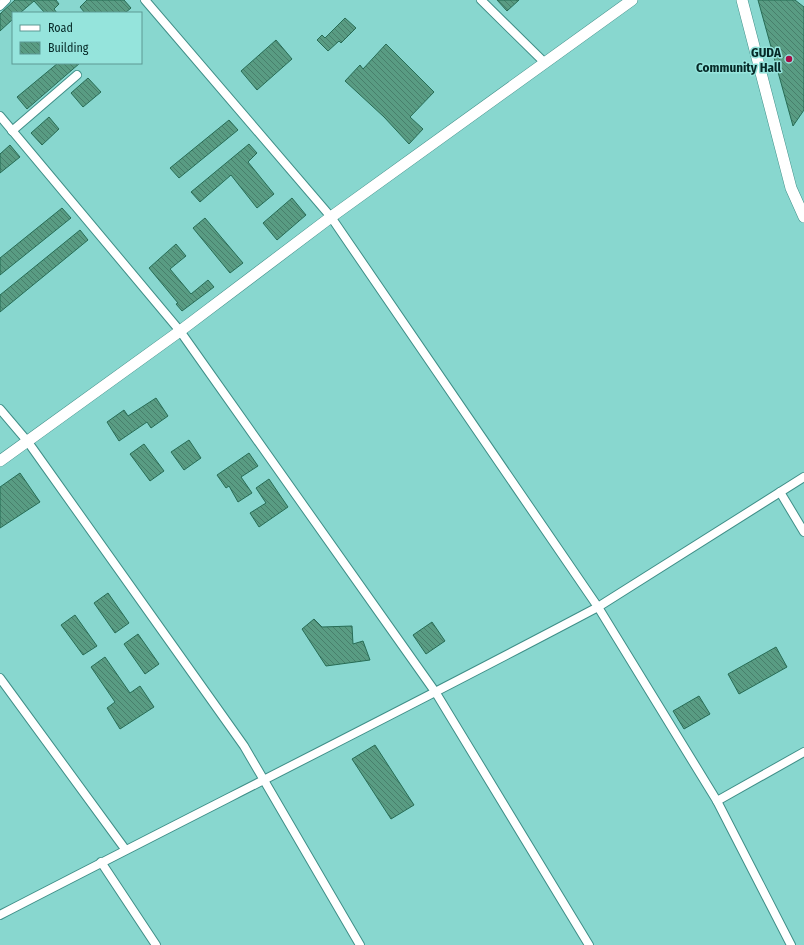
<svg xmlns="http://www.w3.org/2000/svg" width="804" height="945" font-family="'Fira Sans Condensed',sans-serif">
	<defs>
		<pattern id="building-back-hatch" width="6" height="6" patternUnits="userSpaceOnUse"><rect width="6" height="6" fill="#599c83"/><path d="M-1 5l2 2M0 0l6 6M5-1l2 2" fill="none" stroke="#487f6b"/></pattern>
	</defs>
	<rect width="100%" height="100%" fill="#88d7cf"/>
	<g fill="url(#building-back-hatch)" stroke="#276c55">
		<polygon points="15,0 56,0 59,4 54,9 57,13 45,13 34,1 20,13 13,13 13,19 0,31 0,14"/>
		<polygon points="87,0 124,0 131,8 125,13 85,13 80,7"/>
		<polygon points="497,0 519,0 507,11"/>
		<polygon points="758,0 795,0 804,7 804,110 793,126"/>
		<polygon points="345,18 356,28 341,43 339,41 328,51 317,40 322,35 325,38"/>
		<polygon points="276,40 292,59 257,90 241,71"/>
		<polygon points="386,44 434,92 410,117 423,129 409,144 384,117 345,81 360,65 363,69"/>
		<polygon points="58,63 80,63 27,109 17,97"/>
		<polygon points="88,78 101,92 83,107 71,93"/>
		<polygon points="49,117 59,129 42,145 31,133"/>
		<polygon points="229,120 238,130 179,178 170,168"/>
		<polygon points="249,144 257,153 248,162 274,194 257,208 231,175 200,202 191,192"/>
		<polygon points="10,145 20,157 0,173 0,154"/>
		<polygon points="292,198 306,215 277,240 263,223"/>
		<polygon points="62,208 71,218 0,275 0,258"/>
		<polygon points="205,218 243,263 230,273 193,228"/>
		<polygon points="80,230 88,240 0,312 0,295"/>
		<polygon points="176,244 186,256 170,269 191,294 208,280 214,287 182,311 176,304 178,303 149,268"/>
		<polygon points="156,398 168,416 151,428 147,422 119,441 107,422 124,410 128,416"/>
		<polygon points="189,440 201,458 184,470 171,452"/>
		<polygon points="144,444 164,471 150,481 130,454"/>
		<polygon points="249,453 258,466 241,477 252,493 238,502 229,486 226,488 217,475"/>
		<polygon points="20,473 40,502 0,528 0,487"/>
		<polygon points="269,479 288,507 259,527 250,513 266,503 256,488"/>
		<polygon points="108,593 129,623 115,633 94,603"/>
		<polygon points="75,615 97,646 83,655 61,625"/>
		<polygon points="314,619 322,627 352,626 353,644 363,641 370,660 326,666 302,629"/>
		<polygon points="432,622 445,641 426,654 413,635"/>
		<polygon points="138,634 159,664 145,674 124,644"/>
		<polygon points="776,647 787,667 739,694 728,674"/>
		<polygon points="105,657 130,693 140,686 154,707 120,729 107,708 115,702 91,667"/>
		<polygon points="699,696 710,714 684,729 673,711"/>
		<polygon points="375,745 414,805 391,819 352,759"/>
	</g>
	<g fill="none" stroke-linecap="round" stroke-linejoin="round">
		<g stroke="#3f8f88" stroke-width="10">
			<g id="minor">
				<polyline points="145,0 331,217 598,607 804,477"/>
				<polyline points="481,0 545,63"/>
				<polyline points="0,6 6,0"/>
				<polyline points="0,116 180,331 436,693 589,945"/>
				<polyline points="12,131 77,75"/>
				<polyline points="0,409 28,442 244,746 360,945"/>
				<polyline points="780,492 804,532"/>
				<polyline points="0,678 125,849"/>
				<polyline points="717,801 804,752"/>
				<polyline points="101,862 156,945"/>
				<path d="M0,915c199,-103 400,-203 598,-308l119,194 74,144"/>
			</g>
		</g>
		<g stroke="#3f8f88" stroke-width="12">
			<g id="tertiary">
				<polyline points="742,0 791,188 804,217"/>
				<polyline points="0,461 180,331 331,217 632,0"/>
			</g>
		</g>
		<use href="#minor" stroke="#fff" stroke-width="8"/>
		<use href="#tertiary" stroke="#fff" stroke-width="11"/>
	</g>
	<circle fill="#a50e47" stroke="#95e4dc" stroke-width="1.5" cx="789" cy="59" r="4"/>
	<g text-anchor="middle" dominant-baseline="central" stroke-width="3" stroke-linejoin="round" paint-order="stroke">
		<g font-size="13" font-weight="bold" fill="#062927" stroke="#95e4dc" text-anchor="end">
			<text x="781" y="52">GUDA<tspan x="781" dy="15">Community Hall</tspan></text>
		</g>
	</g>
	<rect x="12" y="12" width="130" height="52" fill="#95e4dc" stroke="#5c9994"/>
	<rect x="20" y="25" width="20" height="6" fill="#ffffff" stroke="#5c9994"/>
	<text x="48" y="32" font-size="12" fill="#062927">Road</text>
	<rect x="20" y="42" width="20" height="12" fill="url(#building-back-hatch)" stroke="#5c9994"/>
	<text x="48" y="52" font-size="12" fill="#062927">Building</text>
</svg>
